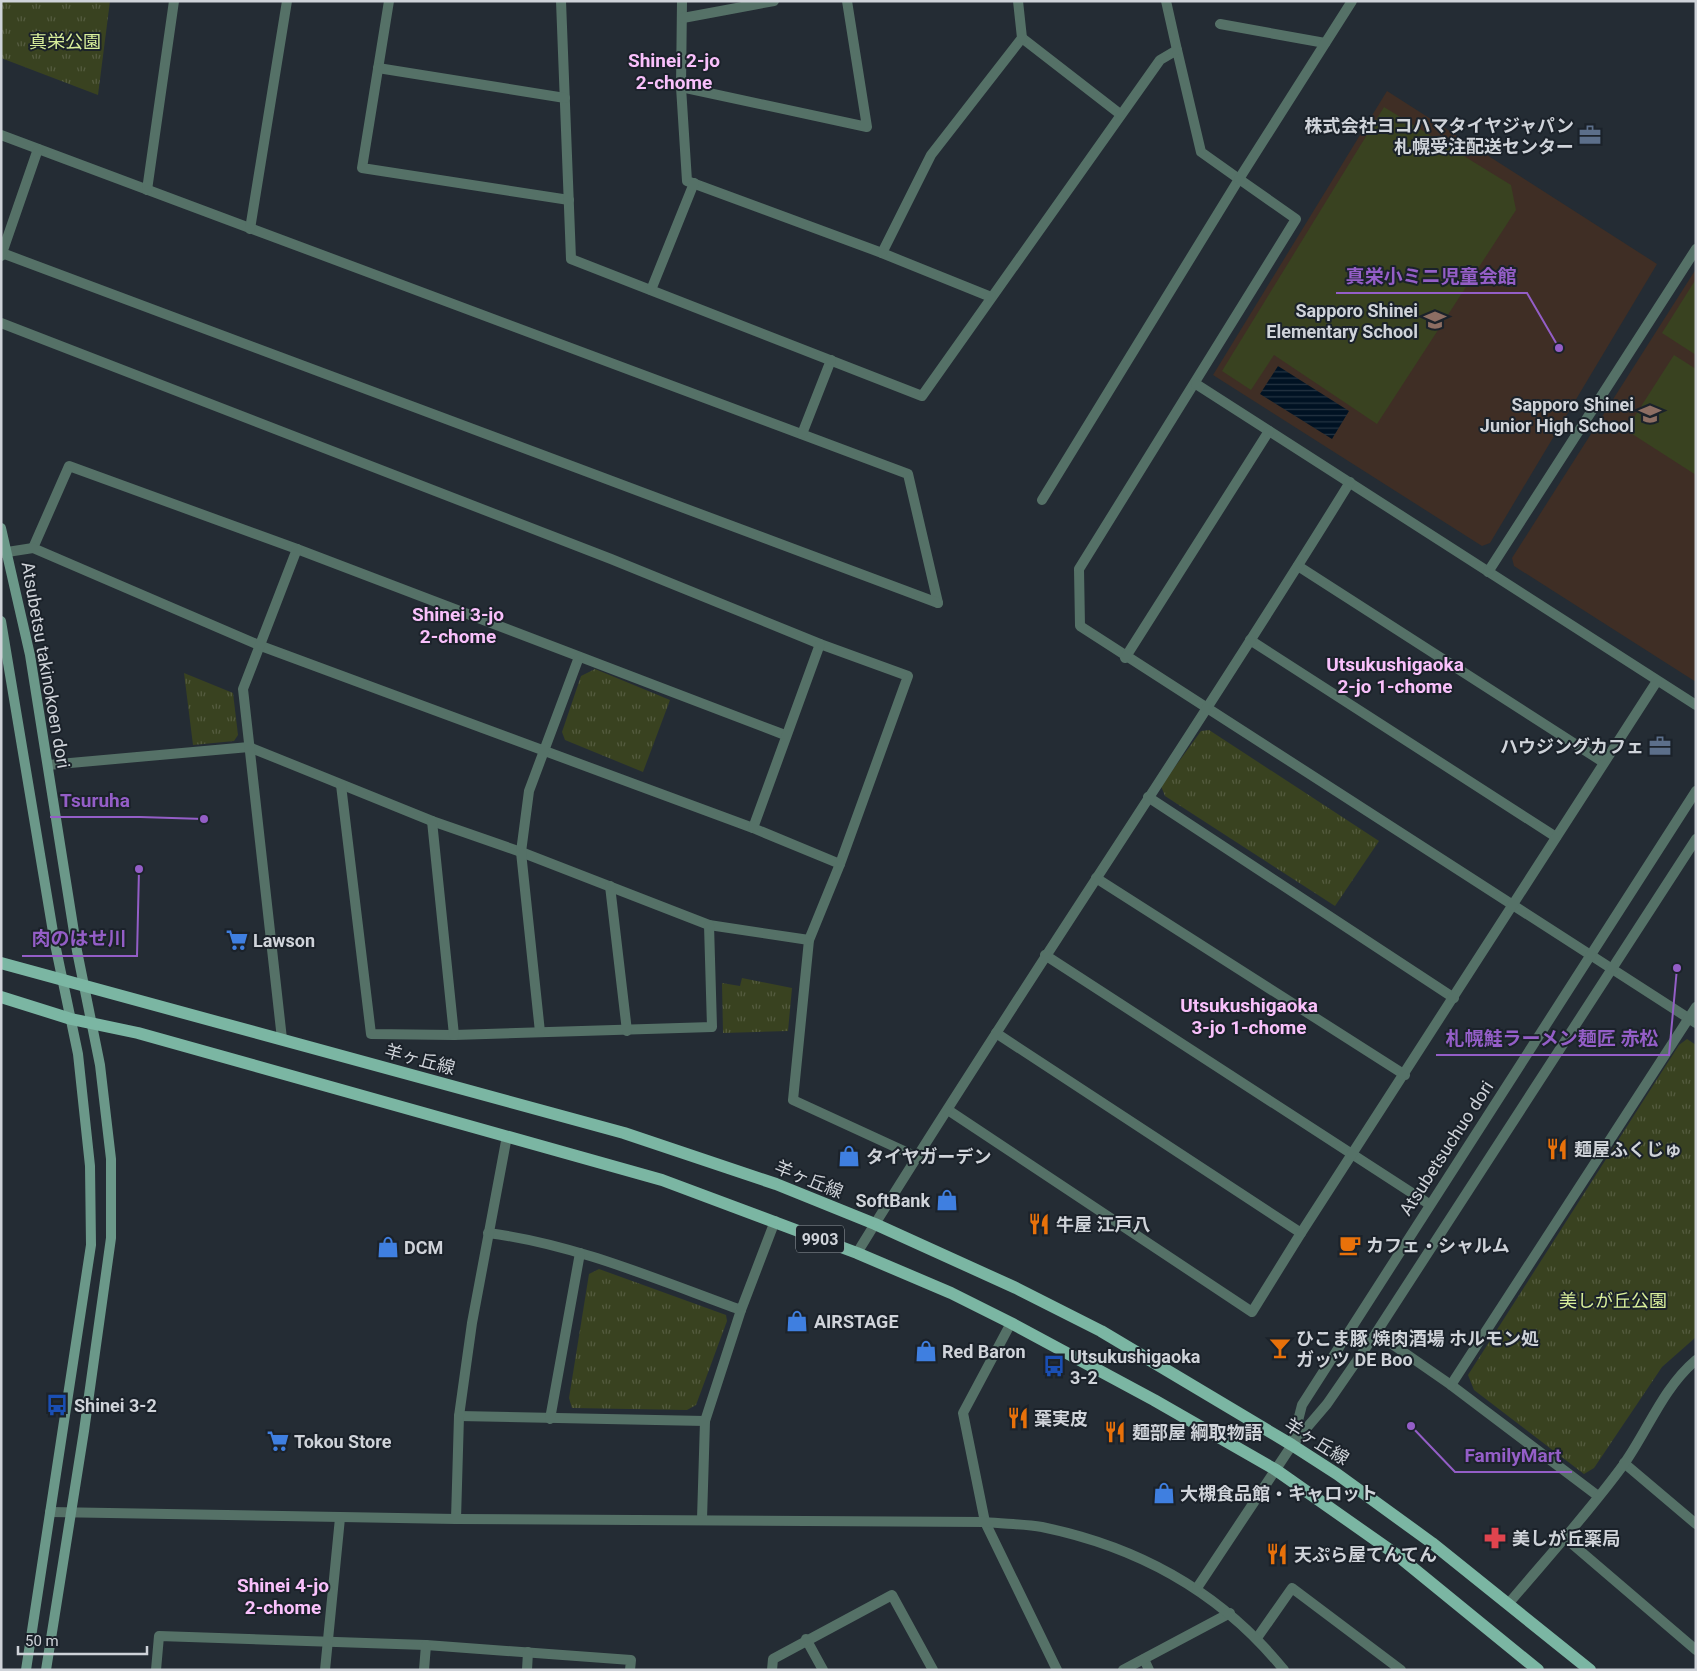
<svg xmlns="http://www.w3.org/2000/svg" width="1697" height="1671" font-family="Roboto,'Noto Sans JP',sans-serif">
	<defs>
		<pattern id="park-tufts" width="24" height="20" patternUnits="userSpaceOnUse" patternTransform="scale(1.25)"><rect width="24" height="20" fill="#394220"/><path d="M3 7l-1-3M5 7V3M7 7l1-3M15 17l-1-3M17 17v-4M19 17l1-3" fill="none" stroke="#555c40"/></pattern>
		<pattern id="water-rules" width="6" height="5" patternUnits="userSpaceOnUse" patternTransform="scale(1.25)"><rect width="6" height="5" fill="#001223"/><path d="M0 2.5h6" fill="none" stroke="#243442"/></pattern>
	</defs>
	<rect width="100%" height="100%" fill="#242c34"/>
	<g fill="#3f2e25">
		<polygon points="1387,91 1657,264 1490,543 1482,546 1213,375"/>
		<polygon points="1696,269 1696,682 1514,566 1512,558"/>
	</g>
	<g fill="#394220">
		<polygon points="1384,107 1511,185 1516,210 1377,424 1274,355 1251,390 1222,371"/>
		<polygon points="1696,279 1696,355 1662,333"/>
		<polygon points="1674,355 1696,369 1696,475 1626,430"/>
	</g>
	<g fill="url(#park-tufts)">
		<polygon points="1,1 110,1 98,95 1,58"/>
		<polygon points="595,669 670,700 643,772 565,740 562,732 581,676"/>
		<polygon points="184,673 233,693 238,735 234,741 193,745"/>
		<polygon points="1209,730 1379,841 1335,906 1165,796 1161,786 1201,731"/>
		<polygon points="742,978 792,988 788,1031 723,1033 722,983 740,986"/>
		<polygon points="1687,1039 1696,1045 1696,1337 1662,1367 1594,1468 1584,1474 1474,1390 1468,1375 1679,1045"/>
		<polygon points="599,1269 726,1315 727,1321 696,1405 687,1410 572,1408 569,1398 589,1274"/>
	</g>
	<polygon fill="url(#water-rules)" points="1278,366 1349,411 1332,439 1260,394"/>
	<g fill="none" stroke-linecap="round" stroke-linejoin="round">
		<polyline stroke="#557167" stroke-width="10" points="1220,24 1325,43"/>
		<g stroke="#557167" stroke-width="10">
			<polyline points="389,1 362,168 569,200"/>
			<polyline points="561,1 571,259 922,396 1160,60 1177,50 1201,152 1239,179 1042,500"/>
			<polyline points="682,1 681,87 687,181 882,253 991,297"/>
			<polyline points="1166,1 1177,50"/>
			<polyline points="1352,1 1239,179 1296,219 1079,569 1080,626 1696,1023"/>
			<polyline points="683,18 774,1"/>
			<polyline points="1022,38 1120,114"/>
			<polyline points="378,68 565,98"/>
			<polyline points="681,87 867,127 847,1"/>
			<polyline points="1,135 908,474 938,603"/>
			<polyline points="147,190 174,1"/>
			<polyline points="250,229 287,1"/>
			<polyline points="2,253 938,603"/>
			<polyline points="882,253 931,155 1022,38 1018,1"/>
			<polyline points="1,256 38,149"/>
			<polyline points="651,290 694,183"/>
			<polyline points="1,323 611,559 820,644 908,676 840,864"/>
			<polyline points="1196,384 1696,705"/>
			<polyline points="802,434 831,360"/>
			<polyline points="33,548 69,466 297,549 785,735"/>
			<polyline points="1,553 33,548 261,646 753,828 840,864 809,940 793,1100 917,1157"/>
			<polyline points="1298,566 1603,762"/>
			<polyline points="1488,572 1696,249"/>
			<polyline points="1250,640 1556,837"/>
			<polyline points="1125,658 1269,431"/>
			<polyline points="48,765 249,747 432,821 521,852 709,925 809,940"/>
			<polyline points="341,785 371,1034 454,1035 712,1027 709,925"/>
			<polyline points="1148,797 1454,998"/>
			<polyline points="432,821 454,1035"/>
			<polyline points="753,828 820,644"/>
			<polyline points="1096,878 1405,1075"/>
			<polyline points="610,886 627,1031"/>
			<polyline points="1045,955 1429,1204"/>
			<polyline points="540,1032 521,852 529,791 579,657"/>
			<polyline points="996,1033 1301,1233"/>
			<polyline points="282,1039 243,689 297,549"/>
			<polyline points="948,1110 1252,1312 1301,1233 1657,681"/>
			<path d="M488,1233c87,11 170,47 253,77"/>
			<path d="M857,1253c160,-260 333,-511 493,-771"/>
			<polyline points="1011,1323 963,1413 985,1522 1057,1670"/>
			<polyline points="1376,1333 1451,1385 1598,1496"/>
			<polyline points="1451,1385 1696,1007"/>
			<polyline points="459,1416 705,1421"/>
			<polyline points="550,1419 580,1253"/>
			<polyline points="1624,1463 1696,1524"/>
			<polyline points="456,1519 459,1416 472,1323 507,1136"/>
			<polyline points="702,1519 705,1421 741,1310 775,1221"/>
			<polyline points="1564,1537 1696,1650"/>
			<path d="M1509,1603c39,-46 80,-91 115,-139 24,-34 39,-76 72,-104"/>
			<polyline points="1257,1638 1292,1588 1401,1670"/>
			<polyline points="806,1639 823,1670"/>
			<polyline points="1144,1659 1149,1670"/>
			<polyline points="156,1670 159,1636 426,1645 631,1660 630,1670"/>
			<polyline points="325,1670 340,1518"/>
			<polyline points="424,1670 426,1645"/>
			<polyline points="527,1670 528,1652"/>
			<polyline points="772,1670 773,1659 892,1595 933,1670"/>
			<polyline points="1123,1670 1230,1613"/>
		</g>
		<g stroke="#557167" stroke-width="10">
			<polyline points="1292,1444 1302,1405 1696,791"/>
			<path d="M50,1512l406,7 529,3c19,2 39,2 57,5 98,20 179,65 242,143"/>
			<polyline points="1197,1588 1292,1445 1327,1404 1376,1333 1696,839"/>
		</g>
		<g stroke="#6b9889" stroke-width="10">
			<polyline points="1,528 30,655 77,951 100,1065 111,1159 111,1238 84,1431 46,1670"/>
			<polyline points="1,621 55,944 78,1054 90,1166 91,1245 26,1670"/>
		</g>
		<g stroke="#7bb6a3" stroke-width="12">
			<polyline points="1,963 624,1133 776,1184 875,1224 1016,1288 1101,1331 1292,1445 1337,1474 1432,1543 1590,1670"/>
			<polyline points="1,997 71,1019 138,1033 662,1180 857,1253 951,1293 1011,1323 1154,1400 1276,1470 1397,1555 1538,1670"/>
		</g>
	</g>
	<defs>
		<g id="office-bare" transform="scale(1.725)"><path d="M-6-3h4V-5.5h4V-3h4V5H-6ZM-1-4.5V-3h2v-1.5ZM-6 0V1H6V0Z" fill="#5c6f8a" stroke="#1b222a" stroke-width="2.5" paint-order="stroke"/></g>
		<g id="school-bare" transform="scale(1.725)"><path d="M0-5L7-2L0 1L-7-2ZM-4 1L0 2.5L4 1V4Q0 6-4 4Z" fill="#8d6e63" stroke="#1b222a" stroke-width="2.5" paint-order="stroke"/></g>
		<g id="supermarket-bare" transform="scale(1.725)"><path d="M-6-5.5h2.5l.6 2H6L4.5 2H-2.5L-4.4-4H-6ZM-1.5 3.2a1.3 1.3 0 1 0 .1 0ZM3 3.2a1.3 1.3 0 1 0 .1 0Z" fill="#3f7fe0" stroke="#1b222a" stroke-width="2.5" paint-order="stroke"/></g>
		<g id="restaurant-bare" transform="scale(1.725)"><path d="M-5-6h1v4h1v-4h1v4h1v-4h1v5L-1.5 .5V6h-2V.5L-5-1ZM5-6V6H3V1.5H1.5Q1.5-4 5-6Z" fill="#e8710a" stroke="#1b222a" stroke-width="2.5" paint-order="stroke"/></g>
		<g id="shop-bare" transform="scale(1.725)"><path d="M-5-2.5h2.3a2.7 3.5 0 0 1 5.4 0H5L5.5 6h-11ZM-1.5-2.5h3a1.5 2.3 0 0 0-3 0Z" fill="#3f7fe0" stroke="#1b222a" stroke-width="2.5" paint-order="stroke"/></g>
		<g id="cafe-bare" transform="scale(1.725)"><path d="M-5.5-4.5H6V0H3Q3 3.5 0 3.5H-2.5Q-5.5 3.5-5.5 0ZM3-3.2v2h1.7v-2ZM-6 4.5H4V6H-6Z" fill="#e8710a" stroke="#1b222a" stroke-width="2.5" paint-order="stroke"/></g>
		<g id="bar-bare" transform="scale(1.725)"><path d="M-6-5H6L.8 .8V4.5H3.5V6h-7V4.5H-.8V.8Z" fill="#e8710a" stroke="#1b222a" stroke-width="2.5" paint-order="stroke"/></g>
		<g id="bus-bare" transform="scale(1.725)"><path d="M-5-6H5V4H4V6H2V4H-2V6H-4V4H-5ZM-3.5-4V0h7V-4ZM-3.5 1.2v1.5H-2V1.2ZM2 1.2v1.5H3.5V1.2Z" fill="#1a4fb4" stroke="#1b222a" stroke-width="2.5" paint-order="stroke"/></g>
		<g id="pharmacy-bare" transform="scale(1.725)"><path d="M-2-6h4v4h4v4h-4v4h-4v-4h-4v-4h4Z" fill="#e0444e" stroke="#1b222a" stroke-width="2.5" paint-order="stroke"/></g>
	</defs>
	<g fill-rule="evenodd">
		<use href="#office-bare" x="1590" y="135"/>
		<use href="#school-bare" x="1435" y="320"/>
		<use href="#school-bare" x="1650" y="414"/>
		<use href="#office-bare" x="1660" y="746"/>
		<use href="#supermarket-bare" x="237" y="940"/>
		<use href="#restaurant-bare" x="1557" y="1149"/>
		<use href="#shop-bare" x="849" y="1156"/>
		<use href="#shop-bare" x="947" y="1200"/>
		<use href="#restaurant-bare" x="1039" y="1224"/>
		<use href="#cafe-bare" x="1350" y="1245"/>
		<use href="#shop-bare" x="388" y="1247"/>
		<use href="#shop-bare" x="797" y="1321"/>
		<use href="#bar-bare" x="1280" y="1348"/>
		<use href="#shop-bare" x="926" y="1351"/>
		<use href="#bus-bare" x="1054" y="1366"/>
		<use href="#bus-bare" x="57" y="1405"/>
		<use href="#restaurant-bare" x="1018" y="1418"/>
		<use href="#restaurant-bare" x="1115" y="1432"/>
		<use href="#supermarket-bare" x="278" y="1441"/>
		<use href="#shop-bare" x="1164" y="1493"/>
		<use href="#pharmacy-bare" x="1495" y="1538"/>
		<use href="#restaurant-bare" x="1277" y="1554"/>
	</g>
	<g text-anchor="middle" dominant-baseline="central" stroke-width="4" stroke-linejoin="round" paint-order="stroke">
		<rect fill="#1b222a" stroke="#999ea4" stroke-width="1" x="796" y="1225.5" width="48" height="27" rx="4"/>
		<g font-size="16" font-weight="bold" fill="#cfd3d9">
			<text x="820" y="1239">9903</text>
		</g>
		<g font-size="18" fill="#d9ef9b" stroke="#1b222a">
			<text x="65" y="41">真栄公園</text>
			<text x="1613" y="1300">美しが丘公園</text>
		</g>
		<g font-size="18" font-weight="bold" fill="#cfd3d9" stroke="#1b222a" text-anchor="start">
			<text x="1574" y="125" text-anchor="end">株式会社ヨコハマタイヤジャパン<tspan x="1574" dy="21">札幌受注配送センター</tspan></text>
			<text x="1418" y="310" text-anchor="end">Sapporo Shinei<tspan x="1418" dy="21">Elementary School</tspan></text>
			<text x="1634" y="404" text-anchor="end">Sapporo Shinei<tspan x="1634" dy="21">Junior High School</tspan></text>
			<text x="1644" y="746" text-anchor="end">ハウジングカフェ</text>
			<text x="253" y="940">Lawson</text>
			<text x="1574" y="1149">麺屋ふくじゅ</text>
			<text x="866" y="1156">タイヤガーデン</text>
			<text x="930" y="1200" text-anchor="end">SoftBank</text>
			<text x="1056" y="1224">牛屋 江戸八</text>
			<text x="1366" y="1245">カフェ・シャルム</text>
			<text x="404" y="1247">DCM</text>
			<text x="814" y="1321">AIRSTAGE</text>
			<text x="1296" y="1338">ひこま豚 焼肉酒場 ホルモン処<tspan x="1296" dy="21">ガッツ DE Boo</tspan></text>
			<text x="942" y="1351">Red Baron</text>
			<text x="1070" y="1356">Utsukushigaoka<tspan x="1070" dy="21">3-2</tspan></text>
			<text x="74" y="1405">Shinei 3-2</text>
			<text x="1034" y="1418">葉実皮</text>
			<text x="1132" y="1432">麺部屋 綱取物語</text>
			<text x="294" y="1441">Tokou Store</text>
			<text x="1180" y="1493">大槻食品館・キャロット</text>
			<text x="1512" y="1538">美しが丘薬局</text>
			<text x="1294" y="1554">天ぷら屋てんてん</text>
		</g>
		<g font-size="18" fill="#cfd3d9" stroke="#1b222a">
			<text transform="translate(46 665) rotate(80)">Atsubetsu takinokoen dori</text>
			<text transform="translate(420 1059) rotate(15)">羊ヶ丘線</text>
			<text transform="translate(1446 1148) rotate(-57)">Atsubetsuchuo dori</text>
			<text transform="translate(809 1179) rotate(22)">羊ヶ丘線</text>
			<text transform="translate(1317 1441) rotate(32)">羊ヶ丘線</text>
		</g>
		<g font-size="19" font-weight="bold" fill="#f9c0fb" stroke="#1b222a">
			<text x="674" y="60">Shinei 2-jo<tspan x="674" dy="22">2-chome</tspan></text>
			<text x="458" y="614">Shinei 3-jo<tspan x="458" dy="22">2-chome</tspan></text>
			<text x="1395" y="664">Utsukushigaoka<tspan x="1395" dy="22">2-jo 1-chome</tspan></text>
			<text x="1249" y="1005">Utsukushigaoka<tspan x="1249" dy="22">3-jo 1-chome</tspan></text>
			<text x="283" y="1585">Shinei 4-jo<tspan x="283" dy="22">2-chome</tspan></text>
		</g>
	</g>
	<path fill="none" stroke="#945ec7" stroke-width="2" d="M1559 348L1527 293H1336M204 819L140 817H50M139 869L137 956H22M1677 968L1669 1055H1436M1411 1426L1455 1472H1572"/>
	<g fill="#945ec7" stroke="#1b222a" stroke-width="2">
		<circle cx="1559" cy="348" r="5"/>
		<circle cx="204" cy="819" r="5"/>
		<circle cx="139" cy="869" r="5"/>
		<circle cx="1677" cy="968" r="5"/>
		<circle cx="1411" cy="1426" r="5"/>
	</g>
	<g font-size="19" text-anchor="middle" font-weight="bold" fill="#945ec7" stroke="#1b222a" stroke-width="4" stroke-linejoin="round" paint-order="stroke">
		<text x="1431" y="283">真栄小ミニ児童会館</text>
		<text x="95" y="807">Tsuruha</text>
		<text x="79" y="945">肉のはせ川</text>
		<text x="1552" y="1045">札幌鮭ラーメン麺匠 赤松</text>
		<text x="1513" y="1462">FamilyMart</text>
	</g>
	<rect width="1697" height="1671" fill="none" stroke="#cfd3d9" stroke-width="5"/>
	<path d="M18 1646v8h129v-8" fill="none" stroke="#cfd3d9" stroke-width="2.5"/>
	<text x="25" y="1646" font-size="15" fill="#cfd3d9" stroke="#1b222a" stroke-width="4" paint-order="stroke">50 m</text>
</svg>
